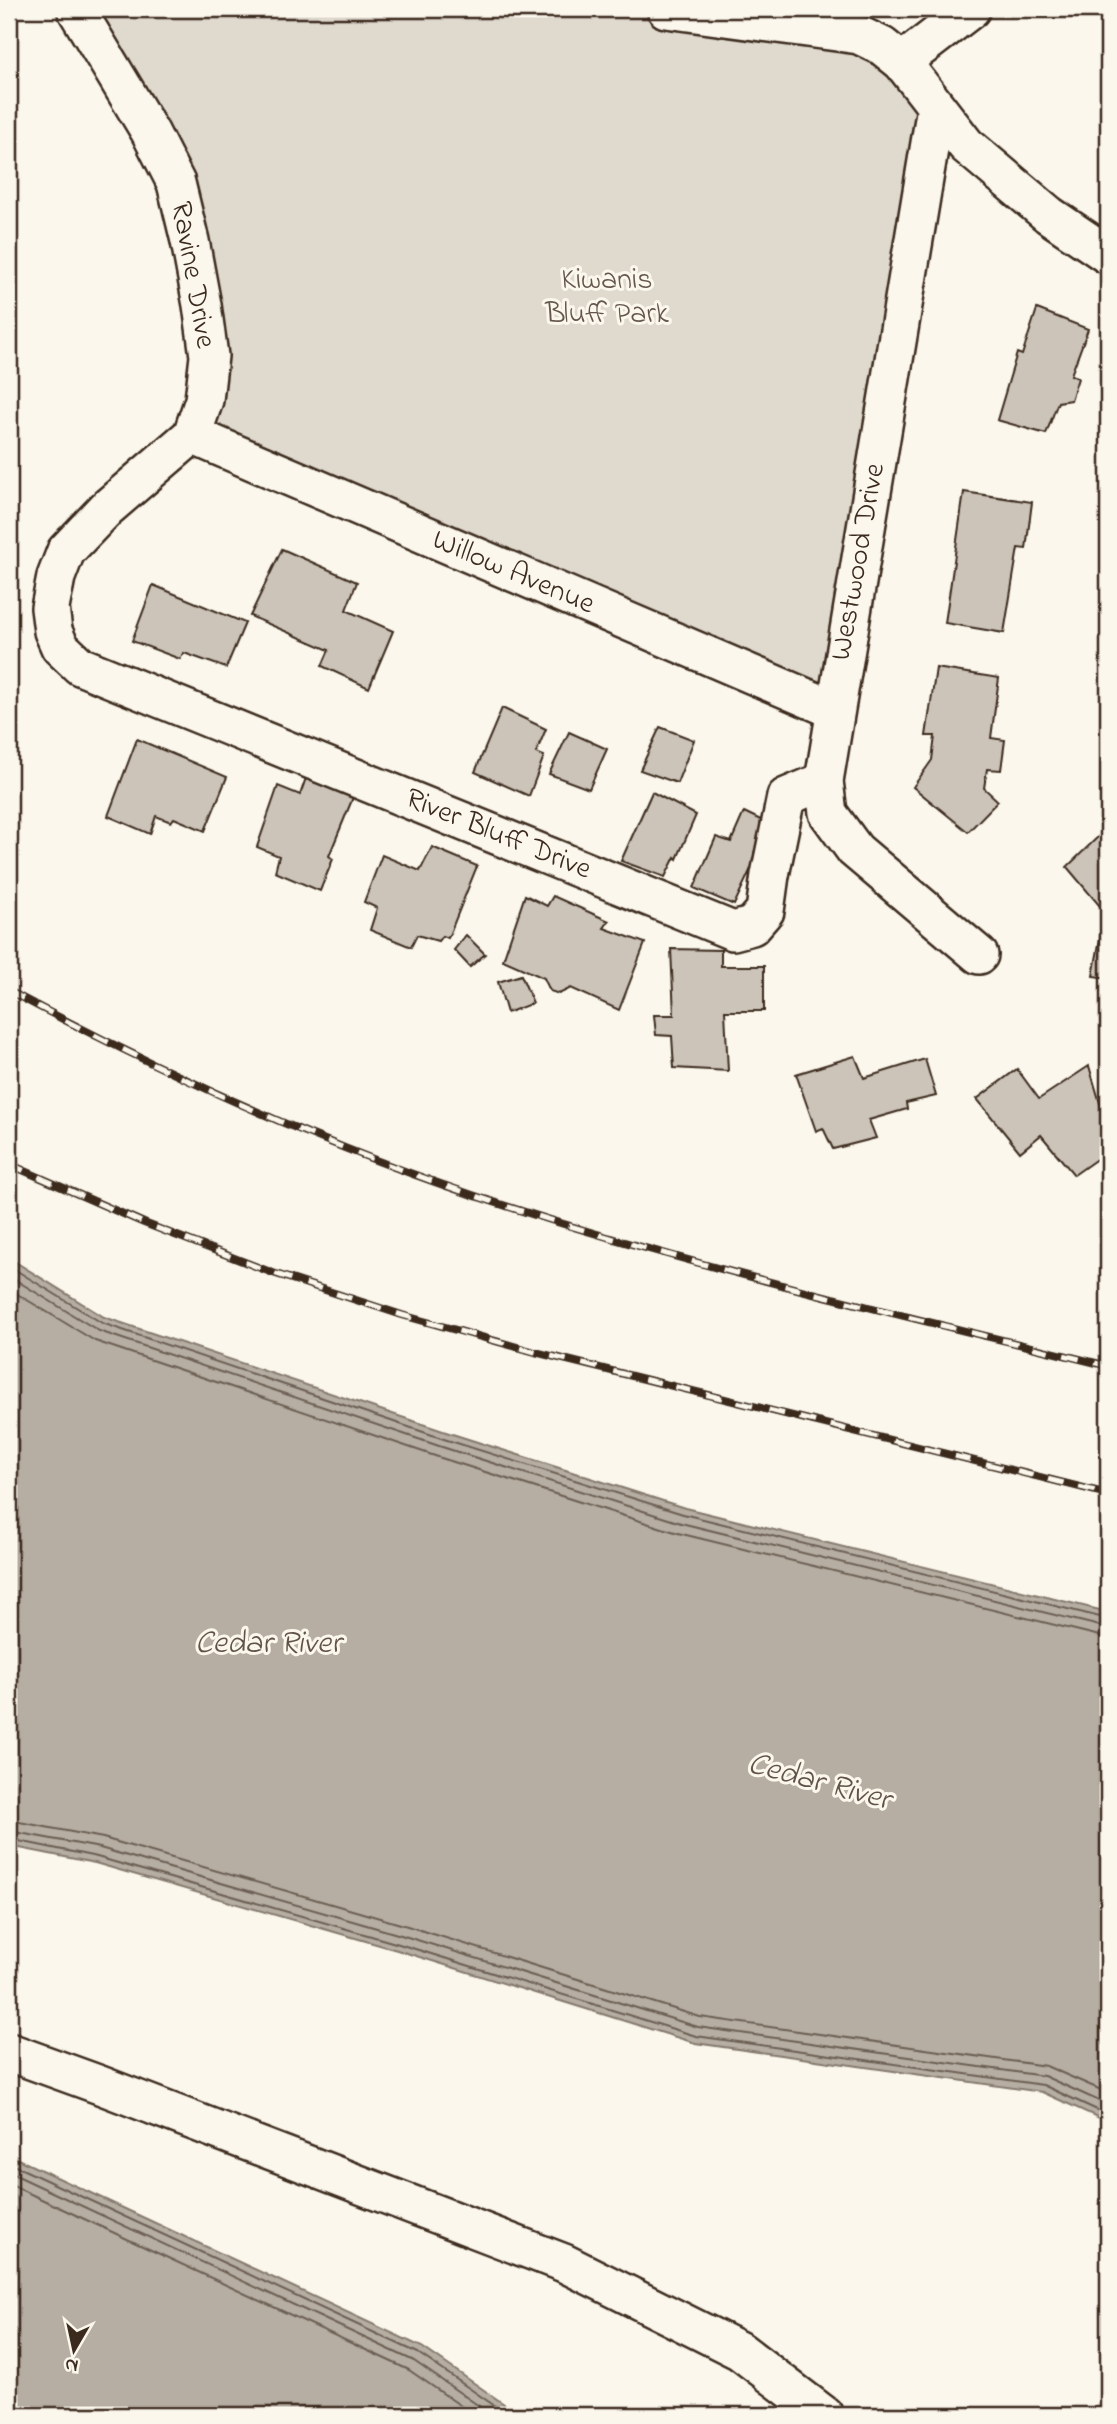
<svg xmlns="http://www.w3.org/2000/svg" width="1117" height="2424" font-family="'Indie Flower',sans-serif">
	<rect width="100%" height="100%" fill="#fbf7ec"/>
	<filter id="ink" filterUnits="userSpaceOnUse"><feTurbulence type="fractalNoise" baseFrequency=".0143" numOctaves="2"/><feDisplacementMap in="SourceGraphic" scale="14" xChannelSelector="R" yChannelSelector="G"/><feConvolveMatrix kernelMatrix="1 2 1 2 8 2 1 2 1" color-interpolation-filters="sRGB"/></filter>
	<g filter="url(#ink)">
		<polygon fill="#dfd9ce" stroke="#8d8276" stroke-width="2" points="74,9 666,9 859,35 936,107 835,710 192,435 204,400 176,183"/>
		<g fill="#b6aea2" stroke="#85796d" stroke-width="2">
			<polygon points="9,1258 104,1317 446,1432 685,1508 1108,1612 1108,2122 1042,2092 695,2043 397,1950 95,1863 9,1846"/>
			<polygon points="9,2155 422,2347 520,2415 9,2415"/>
		</g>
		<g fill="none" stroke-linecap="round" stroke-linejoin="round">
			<g stroke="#6c5f53" stroke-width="2">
				<polyline points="9,1266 102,1323 444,1439 683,1514 1108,1619"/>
				<polyline points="9,1276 99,1331 442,1447 681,1523 1108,1628"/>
				<polyline points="9,1289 95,1341 438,1457 678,1533 1108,1638"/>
				<polyline points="9,1820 103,1838 404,1925 700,2017 1046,2066 1108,2093"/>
				<polyline points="9,1831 100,1848 401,1935 698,2027 1044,2076 1108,2105"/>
				<polyline points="9,1839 97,1857 399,1944 696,2036 1043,2085 1108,2115"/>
				<polyline points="9,2163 418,2353 508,2415"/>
				<polyline points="9,2172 414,2361 492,2415"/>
				<polyline points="9,2184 409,2370 474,2415"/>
			</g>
		</g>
		<g fill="#ccc4b9" stroke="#3b2a1e" stroke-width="2">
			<polygon points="1037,309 1088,329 1071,375 1078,378 1071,400 1058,402 1046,434 997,420 1017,353 1022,355"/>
			<polygon points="964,492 1032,502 1026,549 1018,548 1004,633 945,623"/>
			<polygon points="282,549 357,582 346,610 393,631 369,688 322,666 329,650 250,616"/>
			<polygon points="153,585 245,623 226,668 184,653 180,659 132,641"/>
			<polygon points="936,668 999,678 991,738 1005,740 1001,770 987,769 984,788 998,801 968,832 913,787 932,760 935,736 926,736"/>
			<polygon points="502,708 546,729 536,753 544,756 529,796 475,772"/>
			<polygon points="660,727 694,740 677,783 640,770"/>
			<polygon points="569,732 607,749 589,789 549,774"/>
			<polygon points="137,739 227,777 205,831 174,818 171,822 156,816 150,834 108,816"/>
			<polygon points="307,775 354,795 329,856 333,859 320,891 275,872 279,856 257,847 278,786 300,795"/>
			<polygon points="652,792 696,815 677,859 675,857 665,877 621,861"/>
			<polygon points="744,812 767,823 754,853 757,856 734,905 694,888 716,837 731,842"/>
			<polygon points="1104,831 1108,836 1108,978 1093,976 1105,912 1067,867"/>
			<polygon points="432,847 477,866 448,938 442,936 438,941 417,935 411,947 370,930 377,908 364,902 382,855 420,871"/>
			<polygon points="525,895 547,906 553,896 609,921 604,928 645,943 619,1010 571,988 559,994 550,991 544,978 503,960"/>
			<polygon points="466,935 485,954 470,967 454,950"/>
			<polygon points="671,949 721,950 721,966 764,966 764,1011 725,1011 728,1071 674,1068 672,1036 656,1035 654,1015 674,1015"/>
			<polygon points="521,975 533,1003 507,1013 498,982"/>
			<polygon points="855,1056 864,1078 925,1059 936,1096 906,1103 907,1109 869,1120 876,1138 833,1149 823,1128 816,1131 796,1074"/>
			<polygon points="1089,1066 1106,1123 1108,1125 1108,1151 1074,1175 1041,1135 1020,1152 977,1099 1017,1069 1039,1099"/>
		</g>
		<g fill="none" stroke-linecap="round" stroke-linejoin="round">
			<g stroke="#3b2a1e" stroke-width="42">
				<g id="minor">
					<polyline points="76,9 150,132 176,183 190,241 202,305 209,356 204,400 192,435 107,508 66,551 56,577 50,608 53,631 60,647 80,666 733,931 752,926 765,911 770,875 786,797 824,781"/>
					<polyline points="666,9 859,35 882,46 902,62 966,145 1049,215 1108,255"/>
					<polyline points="902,62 971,9"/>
					<polyline points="936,107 824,781 828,813 855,850 979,955"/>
					<polyline points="192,435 835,710"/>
					<polyline points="9,2052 100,2085 564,2263 740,2351 824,2415"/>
				</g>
			</g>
			<use href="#minor" stroke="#fbf7ec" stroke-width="37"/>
			<g stroke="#3b2a1e" stroke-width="8">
				<g id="rail">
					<path d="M9,991c158,84 323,159 494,214 198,64 403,111 605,161"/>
					<polyline points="9,1164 144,1223 273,1273 402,1315 535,1352 1108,1494"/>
				</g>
			</g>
			<use href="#rail" stroke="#fbf7ec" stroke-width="5" stroke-dasharray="16" stroke-linecap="butt"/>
		</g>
	</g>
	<g text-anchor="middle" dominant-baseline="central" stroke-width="6" stroke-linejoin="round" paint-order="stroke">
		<g font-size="30" fill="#3b2a1e" stroke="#fbf7ec">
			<text transform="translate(192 275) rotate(80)">Ravine Drive</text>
			<text transform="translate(859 562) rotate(-80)">Westwood Drive</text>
			<text transform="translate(513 573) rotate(23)">Willow Avenue</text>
			<text transform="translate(498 835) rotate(22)">River Bluff Drive</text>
		</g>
		<g font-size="30" fill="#64564a" stroke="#fbf7ec">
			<text x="607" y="281">Kiwanis<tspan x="607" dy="34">Bluff Park</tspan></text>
		</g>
		<g font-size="32" font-style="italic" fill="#605246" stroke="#fbf7ec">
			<text x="268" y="1644">Cedar River</text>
			<text transform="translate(819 1783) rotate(15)">Cedar River</text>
		</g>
	</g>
	<rect width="1117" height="2424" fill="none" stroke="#fbf7ec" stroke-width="35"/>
	<rect x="18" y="18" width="1082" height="2389" fill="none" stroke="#3b2a1e" stroke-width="2.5" filter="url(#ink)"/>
	<g transform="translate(74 2350) rotate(189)" stroke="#fbf7ec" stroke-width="5" paint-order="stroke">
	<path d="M0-5L12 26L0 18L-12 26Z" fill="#3b2a1e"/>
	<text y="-10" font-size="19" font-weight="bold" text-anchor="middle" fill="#3b2a1e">N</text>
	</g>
</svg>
